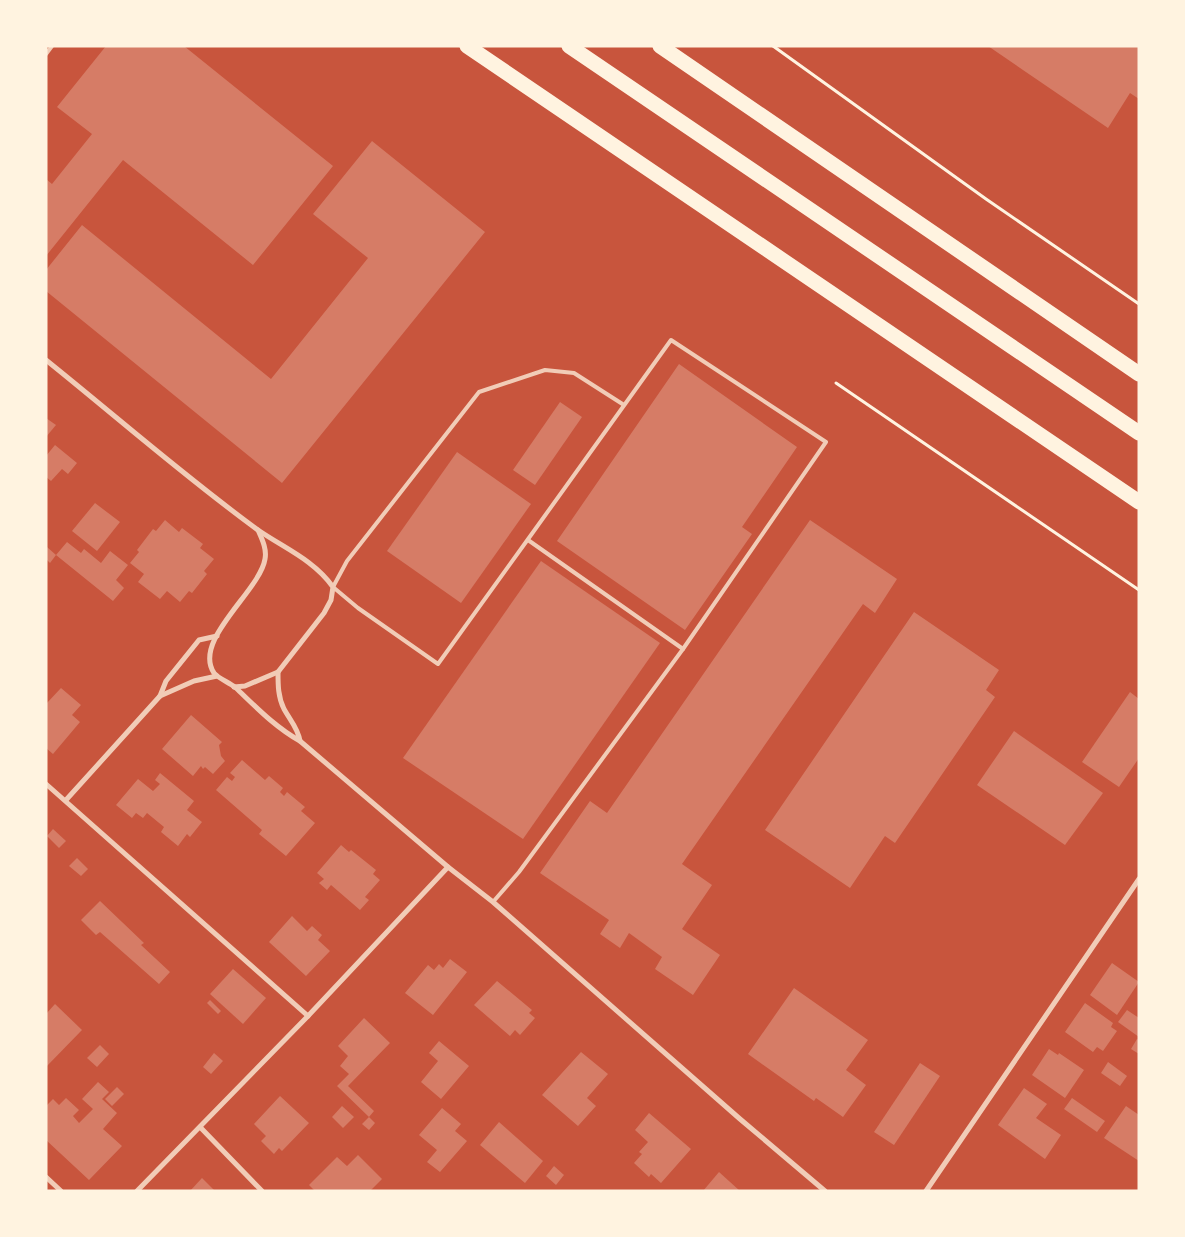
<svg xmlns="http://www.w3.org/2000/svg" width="1185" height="1237" font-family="Helvetica,sans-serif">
	<rect width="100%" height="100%" fill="#c8553d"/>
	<g fill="#d67c66">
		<polygon points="106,46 184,46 333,166 253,265 123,160 46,256 46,179 52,184 92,134 57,107"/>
		<polygon points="988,46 1139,46 1139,99 1130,93 1108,128"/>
		<polygon points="372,141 485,232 282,483 46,291 46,270 82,225 271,379 368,258 313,214"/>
		<polygon points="679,364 797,447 742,527 752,534 685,630 557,541"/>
		<polygon points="560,402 582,417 535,485 513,470"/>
		<polygon points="46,418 56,425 46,437"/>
		<polygon points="55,445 77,463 68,474 62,469 51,481 46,477 46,456"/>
		<polygon points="457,452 531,504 461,603 387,551"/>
		<polygon points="95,503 120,522 97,551 72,531"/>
		<polygon points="165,520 179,532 182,528 203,544 200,548 214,559 204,571 207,574 192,593 189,591 180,602 167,591 160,599 138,582 144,574 130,563 139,552 137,550 153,529 156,531"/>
		<polygon points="810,520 897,579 875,613 863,604 682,864 712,885 682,929 720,955 693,995 655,969 662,957 629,933 620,948 600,934 609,920 540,873 590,801 607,813"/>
		<polygon points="67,542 81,553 84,549 101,563 110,551 128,565 116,580 124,588 113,601 56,555"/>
		<polygon points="47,547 56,555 50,563 46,559"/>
		<polygon points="541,561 660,643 523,839 403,758"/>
		<polygon points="914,612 999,670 986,690 995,697 895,843 885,836 850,888 765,830"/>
		<polygon points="61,688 81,705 72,715 80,722 53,754 46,748 46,704"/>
		<polygon points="1130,692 1139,699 1139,758 1119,787 1082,762"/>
		<polygon points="191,715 222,742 219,745 221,756 225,761 213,774 205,767 203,769 201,766 193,776 162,749"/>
		<polygon points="1014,731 1103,793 1065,845 977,785"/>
		<polygon points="242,760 265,780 269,776 283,788 280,792 284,796 287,792 305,807 301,811 315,823 286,856 259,834 262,830 216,790 227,777 232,781 235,777 230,773"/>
		<polygon points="160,773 194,801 187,810 202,822 190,837 187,834 178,846 161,832 164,827 147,813 143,818 136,813 132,818 116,805 138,779 153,791 160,784 155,780"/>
		<polygon points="53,829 66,841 59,848 47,836"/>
		<polygon points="341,845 349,852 351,850 376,870 373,874 380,880 365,897 369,900 360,910 331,885 327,890 319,883 324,879 317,873"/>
		<polygon points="77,858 88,869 81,876 69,866"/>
		<polygon points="100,901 144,943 141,945 170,972 159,984 100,932 96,935 81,920"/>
		<polygon points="292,916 307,931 312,926 322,935 318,940 330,951 306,976 269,942"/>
		<polygon points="450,959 467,972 433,1015 405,993 428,965 434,970 439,964 443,968"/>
		<polygon points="1112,963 1139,982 1117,1015 1090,995"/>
		<polygon points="233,969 266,998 243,1024 210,994"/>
		<polygon points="497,981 532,1010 529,1013 535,1018 520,1035 515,1030 510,1036 474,1005"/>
		<polygon points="794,988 868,1040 846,1070 866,1085 843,1117 816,1098 814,1101 748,1054"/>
		<polygon points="210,1000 221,1011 218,1014 207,1003"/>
		<polygon points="1085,1003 1113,1023 1111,1027 1117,1031 1103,1051 1097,1047 1093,1052 1065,1032"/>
		<polygon points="55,1004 82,1030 46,1067 46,1014"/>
		<polygon points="1127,1010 1139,1018 1139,1037 1118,1022"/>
		<polygon points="364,1018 390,1043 348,1086 374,1111 369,1117 337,1086 349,1074 340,1066 348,1056 338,1046"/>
		<polygon points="1137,1039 1139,1040 1139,1054 1131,1049"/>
		<polygon points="439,1041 469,1066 441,1099 421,1082 438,1061 429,1053"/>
		<polygon points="100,1045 109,1054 97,1067 87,1058"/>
		<polygon points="1049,1049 1058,1055 1059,1053 1084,1070 1065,1098 1032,1075"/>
		<polygon points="581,1052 608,1074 587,1098 596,1106 578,1126 542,1095"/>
		<polygon points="214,1053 223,1061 211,1074 203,1067"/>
		<polygon points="1108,1062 1127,1076 1120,1086 1101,1073"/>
		<polygon points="920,1063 940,1076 894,1145 874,1132"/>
		<polygon points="98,1082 109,1092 102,1099 117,1113 103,1129 122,1146 89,1180 46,1140 46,1106 53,1099 59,1105 66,1098 79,1110 73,1116 79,1123 93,1109 82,1099"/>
		<polygon points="117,1087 124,1094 112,1106 105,1099"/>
		<polygon points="1024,1088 1047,1104 1036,1118 1061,1135 1045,1159 998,1125"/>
		<polygon points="280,1096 309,1123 282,1151 279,1148 274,1154 261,1141 266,1136 254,1124"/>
		<polygon points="1072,1098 1105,1121 1097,1132 1064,1109"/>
		<polygon points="342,1106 354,1117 343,1128 332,1117"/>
		<polygon points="1126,1106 1139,1115 1139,1161 1104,1138"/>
		<polygon points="442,1108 461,1124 455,1131 467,1141 440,1172 427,1162 437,1150 419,1135"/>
		<polygon points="649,1113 691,1149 661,1183 651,1174 649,1177 634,1163 642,1154 639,1152 648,1142 635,1130"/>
		<polygon points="369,1117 375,1123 369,1130 362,1124"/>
		<polygon points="499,1122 543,1161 525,1183 480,1145"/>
		<polygon points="358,1155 382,1179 370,1191 315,1191 309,1185 337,1157 347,1166"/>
		<polygon points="554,1166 564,1175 556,1185 546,1176"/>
		<polygon points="719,1172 740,1191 703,1191"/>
		<polygon points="202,1178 215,1191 190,1191"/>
	</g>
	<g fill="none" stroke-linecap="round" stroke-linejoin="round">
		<g stroke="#fff3e0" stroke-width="3">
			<polyline points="773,46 986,199 1139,304"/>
			<polyline points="836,383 1139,590"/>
		</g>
		<g stroke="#f1ccb7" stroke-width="4">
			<polyline points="46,54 52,46"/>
			<polyline points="528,540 683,649"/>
			<path d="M493,902l26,-30 164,-223 143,-207 -155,-102c-78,109 -155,216 -233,324l-80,-56 -25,-21 14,-26 132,-169 66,-22 29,3 50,32"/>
		</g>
		<g stroke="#f1ccb7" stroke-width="5">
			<path d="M46,360c71,57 139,117 212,170 26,18 56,30 75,57l-2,13 -7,13 -46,59 -33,14 -11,1"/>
			<path d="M258,530c4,9 9,19 7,29 -5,32 -73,81 -51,114 5,6 15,9 22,15 20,19 39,39 64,53l148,126 45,35 247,217 85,72"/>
			<path d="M278,672c0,13 0,25 6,37 6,11 14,19 16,32"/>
			<polyline points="160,696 166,681 199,640 217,636"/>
			<polyline points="46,784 308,1016"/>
			<polyline points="66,800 160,696 194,681 217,676"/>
			<polyline points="200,1127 262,1191"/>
			<polyline points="46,1177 61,1191"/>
			<polyline points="137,1191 308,1016 448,867"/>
			<polyline points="926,1191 1139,879"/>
		</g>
		<g stroke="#fff3e0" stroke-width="15">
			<polyline points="467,46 1139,502"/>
			<polyline points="569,46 1139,433"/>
			<polyline points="660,46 1139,374"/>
		</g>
	</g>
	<rect width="1185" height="1237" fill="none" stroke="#fff3e0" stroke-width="95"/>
</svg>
